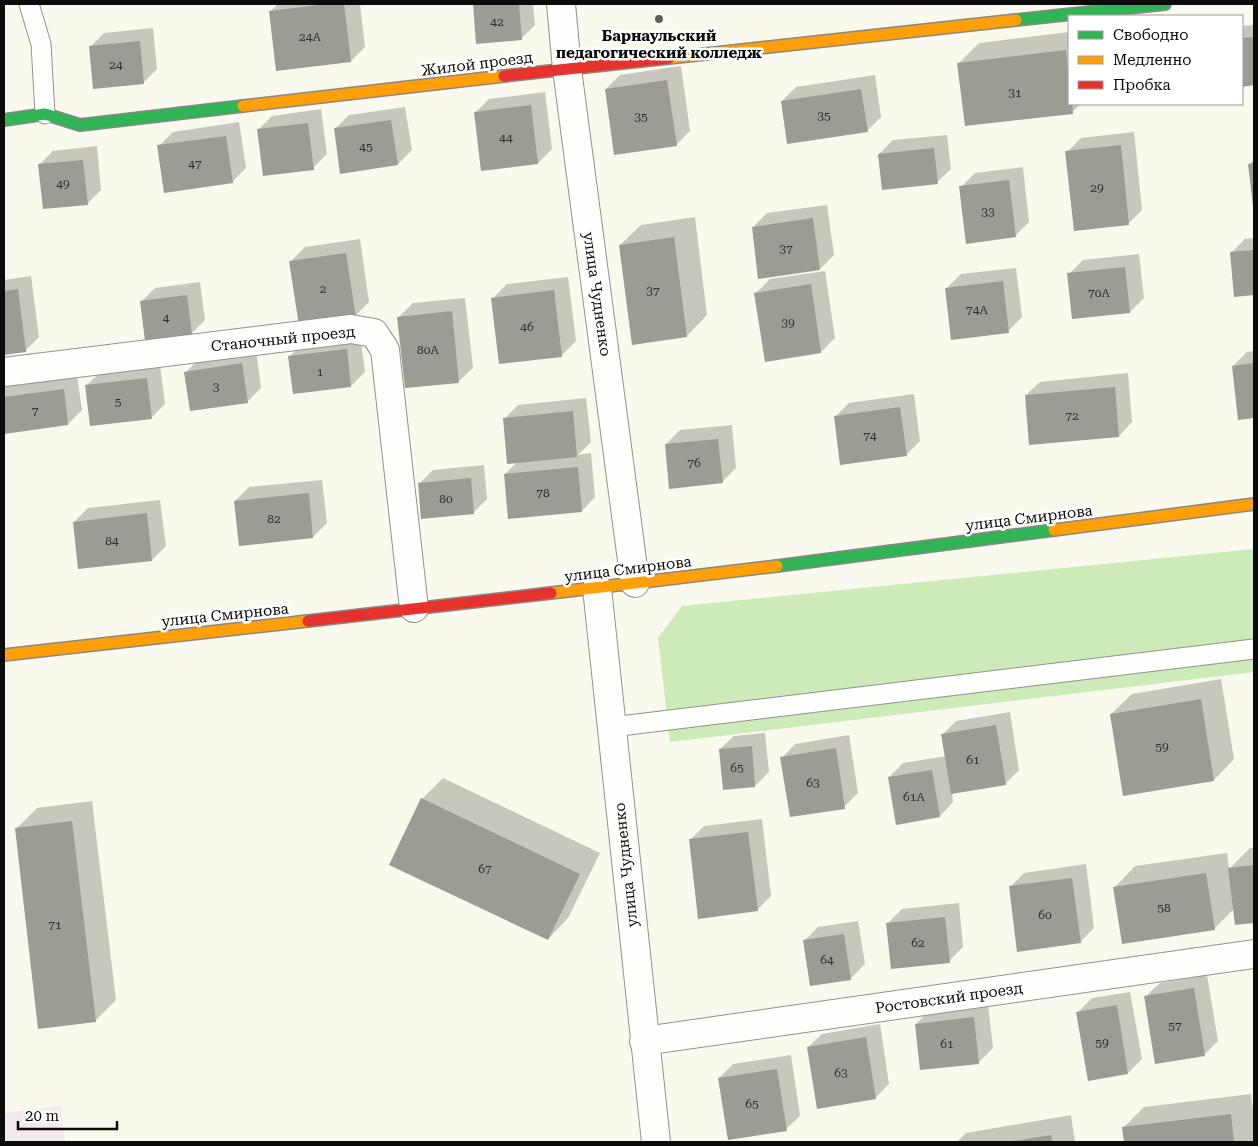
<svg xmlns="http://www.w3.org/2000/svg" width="1258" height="1146" font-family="'Roboto Serif',serif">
	<rect width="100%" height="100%" fill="#faf9ee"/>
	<polygon fill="#f2eaec" points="61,1106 65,1142 4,1142 4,1113"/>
	<polygon fill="#ccebb9" points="1254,549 1254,672 670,742 658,638 682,606"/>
	<g fill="#0003">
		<polygon points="278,4 360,4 365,47 351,61 271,11"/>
		<polygon points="474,4 533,4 535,25 521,39 477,43"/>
		<polygon points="1254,25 1254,84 1242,86 1242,26"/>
		<polygon points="153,28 157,69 143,83 90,47 104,33"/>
		<polygon points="1069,32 1069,104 1081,104 1072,112 959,63 979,43"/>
		<polygon points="681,66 690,131 676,145 606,89 620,75"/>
		<polygon points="875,75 881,117 867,131 782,101 796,87"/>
		<polygon points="545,92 552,149 538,163 475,113 489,99"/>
		<polygon points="405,107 412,150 398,164 335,129 349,115"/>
		<polygon points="321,109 327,154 313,168 258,130 272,116"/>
		<polygon points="239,122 246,168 232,182 159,146 173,132"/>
		<polygon points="1134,132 1142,210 1128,224 1067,152 1081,138"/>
		<polygon points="947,135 951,169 937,182 879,154 893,140"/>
		<polygon points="97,146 101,190 87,204 39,165 53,151"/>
		<polygon points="1254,160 1254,207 1250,164"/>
		<polygon points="1023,167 1029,222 1015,236 961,187 975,173"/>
		<polygon points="827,205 834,255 820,269 753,227 767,213"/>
		<polygon points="695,217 707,315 687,336 620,245 641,225"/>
		<polygon points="1254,238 1254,294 1236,296 1231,253 1245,239"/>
		<polygon points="360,239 369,302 355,316 291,261 305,247"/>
		<polygon points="1139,254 1144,298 1130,312 1069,274 1083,260"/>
		<polygon points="1016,268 1022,317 1008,331 947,288 961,274"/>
		<polygon points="825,271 835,338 821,352 756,293 770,279"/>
		<polygon points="31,276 39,337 25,351 4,353 4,280"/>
		<polygon points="568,277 576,341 562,355 493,298 507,284"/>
		<polygon points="200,282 205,320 191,334 141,302 155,288"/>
		<polygon points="465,298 473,368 459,381 399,317 413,303"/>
		<polygon points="360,335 365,372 351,386 290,356 304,343"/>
		<polygon points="256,350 261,388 247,402 186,372 200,358"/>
		<polygon points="1254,351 1254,417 1239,419 1233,366 1247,352"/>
		<polygon points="160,364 165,404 151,418 86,386 100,372"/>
		<polygon points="1128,373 1132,422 1119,436 1026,395 1040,382"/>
		<polygon points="77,376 82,410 68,424 4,433 4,385"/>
		<polygon points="914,394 920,441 906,455 835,417 849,403"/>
		<polygon points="586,398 591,442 578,455 591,453 595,497 582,511 505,474 517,462 504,419 518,405"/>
		<polygon points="732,425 736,468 722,482 666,444 680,430"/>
		<polygon points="484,465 487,499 473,513 419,484 433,470"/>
		<polygon points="322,480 327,523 313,537 235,501 249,487"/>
		<polygon points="160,500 166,546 152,560 74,522 88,508"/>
		<polygon points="1221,679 1234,759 1214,780 1111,714 1132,694"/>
		<polygon points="1010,712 1019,770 1005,784 952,793 953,802 940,816 889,777 903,763 946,756 942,735 956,721"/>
		<polygon points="765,733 769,772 755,786 720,749 734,736"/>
		<polygon points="849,735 858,793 844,807 782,758 795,744"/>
		<polygon points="443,778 600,853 568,918 548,939 422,799"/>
		<polygon points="92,801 116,1000 95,1021 16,829 37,808"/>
		<polygon points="762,819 771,896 757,910 690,840 704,826"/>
		<polygon points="1250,848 1254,848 1254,922 1236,924 1234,909 1214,929 1115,887 1135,866 1227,853 1229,869"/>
		<polygon points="1086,864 1094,928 1080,942 1010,887 1024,873"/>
		<polygon points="959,903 963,947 949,961 888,923 902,909"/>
		<polygon points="858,921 865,964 851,978 804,941 818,927"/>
		<polygon points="1207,975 1218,1041 1204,1055 1146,996 1160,983"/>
		<polygon points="1130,992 1142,1059 1128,1073 1078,1012 1092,998"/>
		<polygon points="988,1004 993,1048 979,1062 916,1024 930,1010"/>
		<polygon points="880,1024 889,1084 875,1098 808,1047 822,1034"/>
		<polygon points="791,1055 800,1116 786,1129 719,1078 733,1064"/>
		<polygon points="1251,1094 1254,1119 1254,1142 1125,1142 1123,1128 1144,1107"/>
		<polygon points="1071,1115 1075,1142 957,1142 966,1133"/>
	</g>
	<g fill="#9c9b94">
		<polygon points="326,4 344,4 351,62 276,71 269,11"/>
		<polygon points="473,4 519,4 522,40 476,44"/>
		<polygon points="1254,37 1254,85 1242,87 1242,38"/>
		<polygon points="140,41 144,84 93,89 89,46"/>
		<polygon points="1066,50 1069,82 1069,104 1072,104 1073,114 965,126 957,63"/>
		<polygon points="667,80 677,146 614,155 605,89"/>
		<polygon points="861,89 868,132 787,144 781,101"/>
		<polygon points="531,105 538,164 481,171 474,112"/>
		<polygon points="391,120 398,165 340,174 334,128"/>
		<polygon points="308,123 314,170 263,176 257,129"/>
		<polygon points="226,136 233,183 164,193 157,145"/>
		<polygon points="1121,145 1129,225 1074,231 1065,151"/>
		<polygon points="934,148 938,184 882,190 878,154"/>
		<polygon points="83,160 88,205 43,209 38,164"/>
		<polygon points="1254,163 1254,207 1253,207 1248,164"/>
		<polygon points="1009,180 1016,237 966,244 959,186"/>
		<polygon points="813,218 820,270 758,279 752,227"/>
		<polygon points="674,237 687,337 632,345 619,245"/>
		<polygon points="1254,250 1254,295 1234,297 1230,252"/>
		<polygon points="346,253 356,318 299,326 289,261"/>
		<polygon points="1125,267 1130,313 1072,319 1067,273"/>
		<polygon points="1003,281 1009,333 951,340 945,288"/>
		<polygon points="811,284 821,353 765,362 754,293"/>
		<polygon points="18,289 26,352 4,355 4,291"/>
		<polygon points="554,290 562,357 499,364 491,298"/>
		<polygon points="187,295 192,335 145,341 140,301"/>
		<polygon points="452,311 459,383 405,388 397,317"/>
		<polygon points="347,349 351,387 293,394 288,356"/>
		<polygon points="242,363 248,403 190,411 184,372"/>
		<polygon points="1254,363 1254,418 1238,420 1232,366"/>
		<polygon points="147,378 152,419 90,426 85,385"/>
		<polygon points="1115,387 1119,437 1029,445 1025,395"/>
		<polygon points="64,389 68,425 4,434 4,397"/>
		<polygon points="900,407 907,456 840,465 834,416"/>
		<polygon points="573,411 577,457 507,464 503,418"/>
		<polygon points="718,439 723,483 669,489 665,444"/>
		<polygon points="578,467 582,512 508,519 504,474"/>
		<polygon points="471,478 474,514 421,519 418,483"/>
		<polygon points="309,493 313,538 239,546 234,501"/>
		<polygon points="147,513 152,561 78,569 73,522"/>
		<polygon points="1201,699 1214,781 1123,796 1110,714"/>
		<polygon points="996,725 1006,785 951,794 941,734"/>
		<polygon points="752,746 755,787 723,790 719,749"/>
		<polygon points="836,748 845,809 790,817 780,757"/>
		<polygon points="932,770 940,817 896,825 888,777"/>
		<polygon points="421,798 580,874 548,940 389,865"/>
		<polygon points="72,821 96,1022 38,1029 15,828"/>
		<polygon points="748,832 758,911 698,919 689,839"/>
		<polygon points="1254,865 1254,923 1235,925 1228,868"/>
		<polygon points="1206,873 1215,930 1122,944 1113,887"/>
		<polygon points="1072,878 1081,943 1017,952 1009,886"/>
		<polygon points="945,917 950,963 891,969 886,923"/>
		<polygon points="844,934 851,980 810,986 803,940"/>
		<polygon points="1194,988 1205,1056 1155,1064 1144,996"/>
		<polygon points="1117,1005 1128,1074 1088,1081 1076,1012"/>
		<polygon points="974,1017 979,1064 920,1070 915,1024"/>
		<polygon points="866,1037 876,1099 817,1109 807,1047"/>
		<polygon points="777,1069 787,1131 728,1140 718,1078"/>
		<polygon points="1231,1114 1234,1142 1124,1142 1122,1127"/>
		<polygon points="1051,1135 1052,1142 1014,1142 1014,1141"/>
	</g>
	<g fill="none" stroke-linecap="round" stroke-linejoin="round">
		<g stroke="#93928d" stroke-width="21">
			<g id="lane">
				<polyline points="29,4 41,44 45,114"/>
				<polyline points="612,727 1254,649"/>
			</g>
		</g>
		<g stroke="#93928d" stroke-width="30">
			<g id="street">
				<polyline points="561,4 567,69 635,583"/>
				<polyline points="4,372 351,329 374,333 385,350 414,608"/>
				<polyline points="597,588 656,1142"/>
				<polyline points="644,1041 1254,954"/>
			</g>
		</g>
		<g stroke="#898984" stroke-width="14">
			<g id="fast">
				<polyline points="1016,20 1165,4"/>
				<polyline points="4,120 45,114 80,125 243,106"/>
				<polyline points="777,566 1054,530"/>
			</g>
		</g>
		<g stroke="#898984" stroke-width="14">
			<g id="slow">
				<polyline points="669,58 1016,20"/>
				<polyline points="243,106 504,76"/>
				<polyline points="1054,530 1254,504"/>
				<polyline points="551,593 777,566"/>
				<polyline points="4,655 308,621"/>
			</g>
		</g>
		<g stroke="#898984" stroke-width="14">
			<g id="jam">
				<polyline points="504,76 669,58"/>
				<polyline points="308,621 551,593"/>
			</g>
		</g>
		<use href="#lane" stroke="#fefefc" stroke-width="19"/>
		<use href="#street" stroke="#fefefc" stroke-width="28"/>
		<use href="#fast" stroke="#30b455" stroke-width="11"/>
		<use href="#slow" stroke="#ff9f0a" stroke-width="11"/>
		<use href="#jam" stroke="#e5322d" stroke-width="11"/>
	</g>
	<circle fill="#5f5e5a" stroke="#fff" stroke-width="2" cx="659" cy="19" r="5"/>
	<g text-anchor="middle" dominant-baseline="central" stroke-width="5" stroke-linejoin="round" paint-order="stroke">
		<g font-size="12" fill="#2f2f2d">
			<text x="497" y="22">42</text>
			<text x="310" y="37">24А</text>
			<text x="116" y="65">24</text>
			<text x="1015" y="93">31</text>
			<text x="824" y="116">35</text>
			<text x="641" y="117">35</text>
			<text x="506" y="138">44</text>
			<text x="366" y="147">45</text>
			<text x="195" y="164">47</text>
			<text x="63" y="184">49</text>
			<text x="1097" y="188">29</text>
			<text x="988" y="212">33</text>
			<text x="786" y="249">37</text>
			<text x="323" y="289">2</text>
			<text x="653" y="291">37</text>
			<text x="1099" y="293">70А</text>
			<text x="977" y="310">74А</text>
			<text x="166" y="318">4</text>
			<text x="788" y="323">39</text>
			<text x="527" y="327">46</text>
			<text x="428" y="350">80А</text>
			<text x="320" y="372">1</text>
			<text x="216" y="387">3</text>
			<text x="118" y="402">5</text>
			<text x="35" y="411">7</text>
			<text x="1072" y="416">72</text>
			<text x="870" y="436">74</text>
			<text x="694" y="463">76</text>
			<text x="543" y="493">78</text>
			<text x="446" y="499">80</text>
			<text x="274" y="519">82</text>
			<text x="112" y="541">84</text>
			<text x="1162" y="747">59</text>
			<text x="973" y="760">61</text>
			<text x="737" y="768">65</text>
			<text x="813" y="783">63</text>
			<text x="914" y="797">61А</text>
			<text x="485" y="869">67</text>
			<text x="1164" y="908">58</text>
			<text x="1045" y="915">60</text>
			<text x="55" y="925">71</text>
			<text x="918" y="943">62</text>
			<text x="827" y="960">64</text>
			<text x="1175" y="1026">57</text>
			<text x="1102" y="1043">59</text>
			<text x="947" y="1044">61</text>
			<text x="841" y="1073">63</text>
			<text x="752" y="1104">65</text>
		</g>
		<g font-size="15" font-weight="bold" fill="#0b0b0b" stroke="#fff">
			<text x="659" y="36">Барнаульский<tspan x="659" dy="17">педагогический колледж</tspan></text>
		</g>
		<g font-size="15" fill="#0b0b0b" stroke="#fff">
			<text transform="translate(477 64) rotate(-7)">Жилой проезд</text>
			<text transform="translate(597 294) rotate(82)">улица Чудненко</text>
			<text transform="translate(283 339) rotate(-6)">Станочный проезд</text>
			<text transform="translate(1029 518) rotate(-7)">улица Смирнова</text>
			<text transform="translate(628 569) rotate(-7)">улица Смирнова</text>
			<text transform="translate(225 615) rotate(-6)">улица Смирнова</text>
			<text transform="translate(626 865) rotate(-96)">улица Чудненко</text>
			<text transform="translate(949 998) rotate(-8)">Ростовский проезд</text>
		</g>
	</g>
	<rect width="1258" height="1146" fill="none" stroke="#0b0b0b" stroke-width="10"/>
	<rect x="1068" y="15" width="175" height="90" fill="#ffffff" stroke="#9d9d9d"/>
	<rect x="1078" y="31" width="25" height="8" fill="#30b455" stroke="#9d9d9d"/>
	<text x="1113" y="40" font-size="15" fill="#0b0b0b">Свободно</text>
	<rect x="1078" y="56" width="25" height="8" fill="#ff9f0a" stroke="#9d9d9d"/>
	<text x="1113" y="65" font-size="15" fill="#0b0b0b">Медленно</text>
	<rect x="1078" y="81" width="25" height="8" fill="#e5322d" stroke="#9d9d9d"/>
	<text x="1113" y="90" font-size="15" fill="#0b0b0b">Пробка</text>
	<path d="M18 1121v8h99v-8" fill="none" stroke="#0b0b0b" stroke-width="2.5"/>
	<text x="25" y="1121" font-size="15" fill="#0b0b0b" stroke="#ffffff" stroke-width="4" paint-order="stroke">20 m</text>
</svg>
